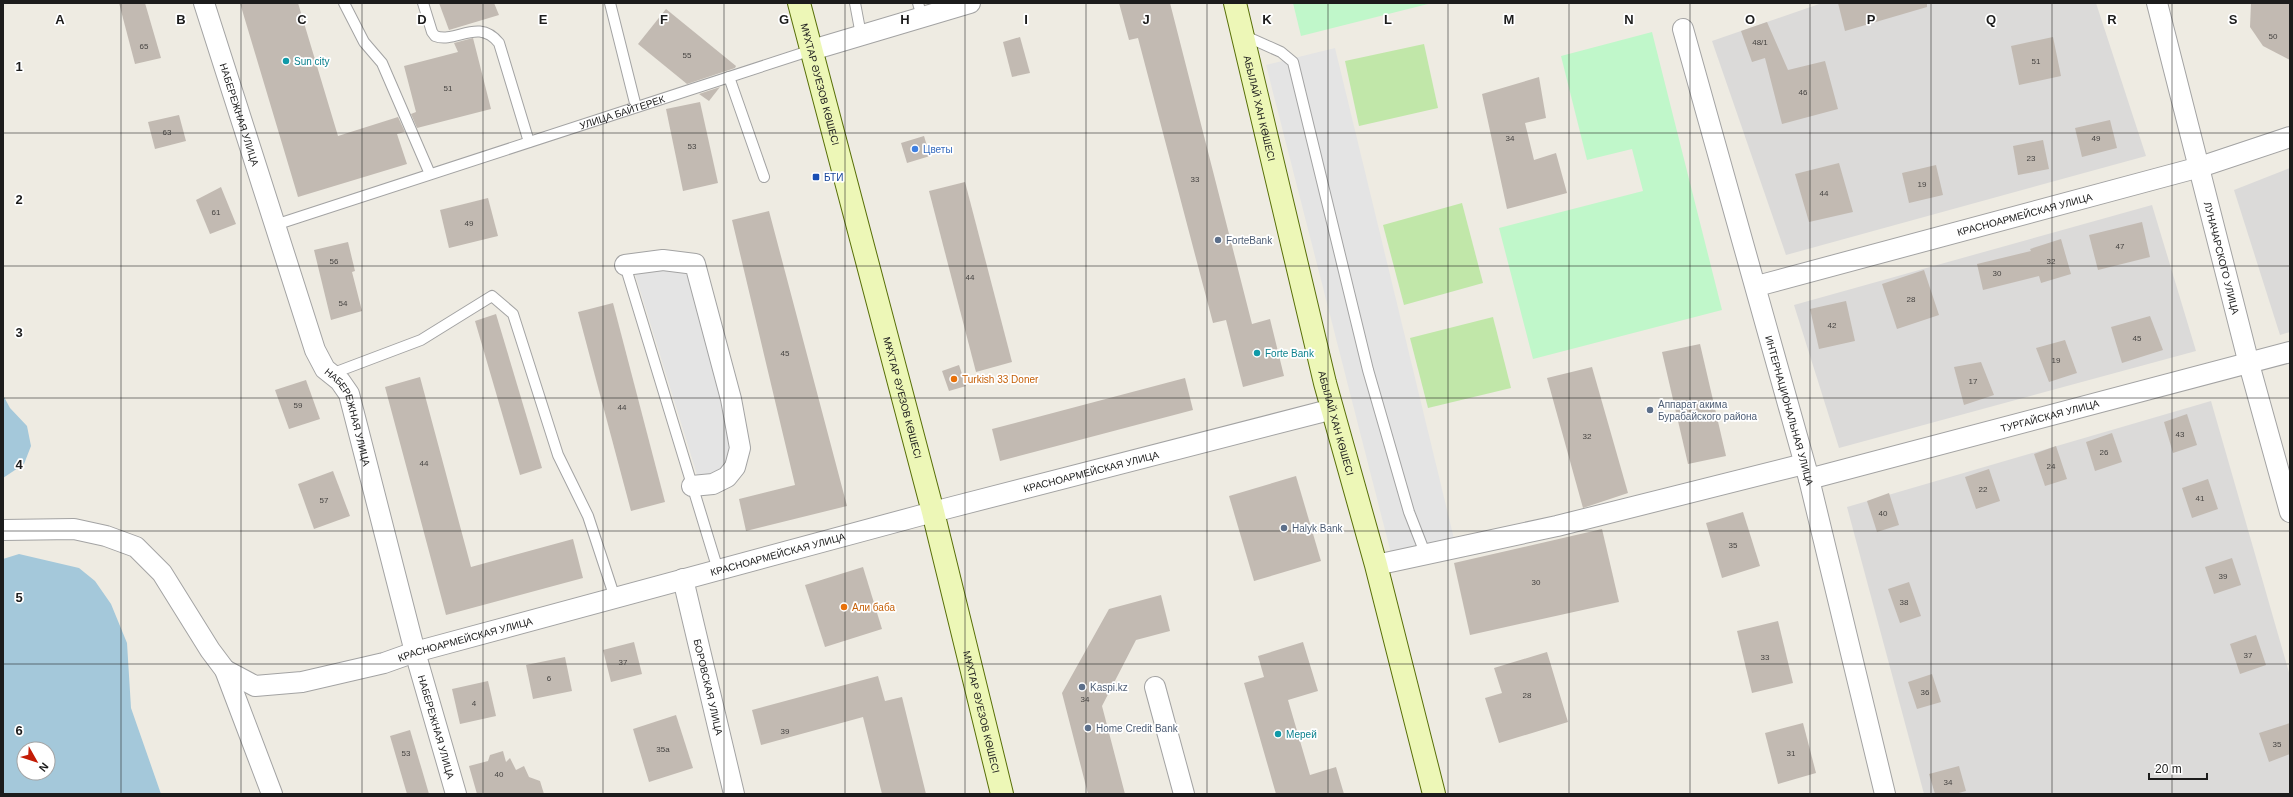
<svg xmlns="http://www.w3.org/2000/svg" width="2293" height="797" font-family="Arial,sans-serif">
	<rect width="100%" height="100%" fill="#eeebe2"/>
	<g fill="#dbdad9">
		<polygon points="1822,3 2096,3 2146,156 1786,255 1712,41"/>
		<polygon points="2290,168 2290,332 2280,335 2234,190"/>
		<polygon points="2152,205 2196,351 1839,448 1794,305"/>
		<polygon points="2211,401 2290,676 2290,794 1924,794 1847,507"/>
	</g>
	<g fill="#c1e7a9">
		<polygon points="1424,44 1438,108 1359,126 1345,61"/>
		<polygon points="1462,203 1483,283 1404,305 1383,225"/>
		<polygon points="1493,317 1511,388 1428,408 1410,338"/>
	</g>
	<g fill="#c0f7ca">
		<polygon points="1293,3 1432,3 1301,36"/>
		<polygon points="1652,32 1722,310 1533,359 1499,228 1643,191 1632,149 1587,160 1561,56"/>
	</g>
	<g fill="#e4e4e4">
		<polygon points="1335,48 1457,551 1395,569 1266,65"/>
		<polygon points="658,269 687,271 733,449 727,468 698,478 635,274"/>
	</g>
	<g fill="#a4c8da" fill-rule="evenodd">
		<polygon points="3,395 10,408 27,426 31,446 24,464 3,478"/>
		<path d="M19,554l60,14 16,13 16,23 16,39 4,65 30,86h-158v-235zM24,749h24v24h-24z"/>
	</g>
	<g fill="#c2bab2">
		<polygon points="119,3 145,3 161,58 135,64"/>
		<polygon points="240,3 298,3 338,136 398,117 405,132 397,134 407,164 298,197"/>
		<polygon points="439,3 494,3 499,15 449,30"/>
		<polygon points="1119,3 1170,3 1252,324 1270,319 1284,376 1243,387 1226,320 1213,323 1138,38 1129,40"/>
		<polygon points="1838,3 1927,3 1927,7 1845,31"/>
		<polygon points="2251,3 2290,3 2290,60 2263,46 2250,27"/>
		<polygon points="666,9 736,66 735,68 687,84 638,44"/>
		<polygon points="1767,22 1788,70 1825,61 1838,109 1782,124 1765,58 1752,62 1741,31"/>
		<polygon points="1020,37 1030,73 1012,77 1003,42"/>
		<polygon points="2053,37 2061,76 2019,85 2011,46"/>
		<polygon points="473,38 491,109 417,128 411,114 416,112 404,66 458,52 454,43"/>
		<polygon points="1539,77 1546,118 1525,123 1534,160 1556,153 1567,193 1507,209 1482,94"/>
		<polygon points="720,87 709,101 699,94"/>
		<polygon points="700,102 718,183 683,191 666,109"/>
		<polygon points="179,115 186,141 155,149 148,122"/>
		<polygon points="2110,120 2117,148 2082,157 2075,128"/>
		<polygon points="924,136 930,156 907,163 901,143"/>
		<polygon points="2043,140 2049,169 2018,175 2013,146"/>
		<polygon points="1839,163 1853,212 1809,222 1795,174"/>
		<polygon points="1936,165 1943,195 1909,203 1902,173"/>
		<polygon points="965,182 1012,362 976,372 929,191"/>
		<polygon points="221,187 236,224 210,234 196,200"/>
		<polygon points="488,198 498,236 449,248 440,210"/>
		<polygon points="769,211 847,506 746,531 739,499 795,485 732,220"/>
		<polygon points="2142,222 2150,257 2098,270 2089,235"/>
		<polygon points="2061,239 2071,274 2041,283 2039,276 1983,290 1977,264 2031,251 2030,249"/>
		<polygon points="348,242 355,271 352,272 362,311 331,320 314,250"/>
		<polygon points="1924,270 1939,315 1897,329 1882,284"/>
		<polygon points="1846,301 1855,341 1819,349 1810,309"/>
		<polygon points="613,303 665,502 631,511 578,312"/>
		<polygon points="496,314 542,468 520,475 475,321"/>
		<polygon points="2150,316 2163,350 2122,363 2111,327"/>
		<polygon points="2065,340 2077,373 2049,382 2036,348"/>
		<polygon points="1700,344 1726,456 1688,464 1662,352"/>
		<polygon points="1981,362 1994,395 1964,405 1954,367"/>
		<polygon points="959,365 966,386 949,391 942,371"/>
		<polygon points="1592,367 1628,493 1583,508 1547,378"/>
		<polygon points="420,377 471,567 573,539 583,578 446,615 385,387"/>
		<polygon points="1185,378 1193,410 1000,461 992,429"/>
		<polygon points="306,380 320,419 289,429 275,390"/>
		<polygon points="2187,414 2197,445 2173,453 2164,422"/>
		<polygon points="2112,433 2122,462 2095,471 2086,442"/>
		<polygon points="2056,446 2067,479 2045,486 2034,454"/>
		<polygon points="1989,469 2000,501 1976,509 1965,477"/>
		<polygon points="333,471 350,516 314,529 298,484"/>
		<polygon points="1296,476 1321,561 1254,581 1229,496"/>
		<polygon points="2208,479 2218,509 2192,518 2182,488"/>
		<polygon points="1889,493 1899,525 1877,532 1867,501"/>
		<polygon points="1743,512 1760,566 1722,578 1706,523"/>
		<polygon points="1602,529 1619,602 1470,635 1454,563"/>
		<polygon points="2232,558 2241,585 2214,594 2205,567"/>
		<polygon points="863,567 882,629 825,647 805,585"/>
		<polygon points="1909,582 1921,616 1900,623 1888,589"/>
		<polygon points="1161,595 1170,631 1136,640 1102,706 1125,794 1088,794 1062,693 1109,609"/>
		<polygon points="1778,621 1793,683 1752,693 1737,631"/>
		<polygon points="2256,635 2266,665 2240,674 2230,644"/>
		<polygon points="634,642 642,674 611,682 603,650"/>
		<polygon points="1303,642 1318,691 1288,700 1310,775 1336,767 1344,794 1276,794 1244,683 1264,677 1258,656"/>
		<polygon points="1547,652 1568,722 1499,743 1485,698 1502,693 1494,668"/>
		<polygon points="565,657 572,691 533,699 526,665"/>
		<polygon points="1932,674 1941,702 1917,709 1908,682"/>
		<polygon points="878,676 885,701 902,697 926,794 882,794 863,717 761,745 752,710"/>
		<polygon points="488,681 496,716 460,724 452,689"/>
		<polygon points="676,715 693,768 649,782 633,729"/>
		<polygon points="1803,723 1816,773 1778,784 1765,733"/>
		<polygon points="2290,723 2290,754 2269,762 2259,733"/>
		<polygon points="410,730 422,770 429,794 407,794 390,736"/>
		<polygon points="503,751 506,762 510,758 516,770 524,766 529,777 540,781 544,794 477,794 469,766 488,761 490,755"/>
		<polygon points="1959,766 1966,791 1955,794 1935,794 1929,774"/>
	</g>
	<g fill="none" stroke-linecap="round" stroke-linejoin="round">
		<g stroke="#a3a3a3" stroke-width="12">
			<g id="lane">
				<polyline points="344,3 364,42 382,63 430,174"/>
				<path d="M423,3l9,29 3,4c21,8 43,-19 64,7l30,99"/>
				<polyline points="610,3 636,107"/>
				<polyline points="855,3 861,35"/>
				<polyline points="918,3 922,17"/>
				<polyline points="1243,35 1281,52 1293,62 1368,370 1409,512 1425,553"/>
				<polyline points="729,77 764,177"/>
				<path id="s1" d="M275,225l537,-175"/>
				<polyline points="625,265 718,570"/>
				<polyline points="331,374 421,340 492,296 513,314 558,455 588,516 615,598"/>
			</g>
		</g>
		<g stroke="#a3a3a3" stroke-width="22">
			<g id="street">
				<path id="s2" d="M204,3l111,347 10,19 15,12 9,13 66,258 41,142"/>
				<path id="s3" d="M2157,3l92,361 41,148"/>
				<path id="s4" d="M1683,29l126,450 76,315"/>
				<polyline points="812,50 970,3"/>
				<polyline points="625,265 663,260 695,264 731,399 740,448 735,467 727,477 713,484 692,486"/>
				<path id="s5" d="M1757,286l443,-119 90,-30"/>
				<path id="s6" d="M1809,479l481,-127"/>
				<polyline points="3,530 74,529 106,536 136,547 162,573 210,650 225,670 272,794"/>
				<polyline points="1376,565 1557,526 1804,464"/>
				<path id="s7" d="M683,579l51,215"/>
				<path id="s8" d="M225,670l30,16 47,-4 82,-19 31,-11 518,-140 400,-103"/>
				<polyline points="1155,687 1184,794"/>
			</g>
		</g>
		<g stroke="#586f08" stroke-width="24">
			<g id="secondary">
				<path id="s9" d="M799,3l134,509 69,282"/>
				<path id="s10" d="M1235,3l90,380 51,182 58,229"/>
			</g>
		</g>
		<use href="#lane" stroke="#fff" stroke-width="10"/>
		<use href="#street" stroke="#fff" stroke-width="20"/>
		<use href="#secondary" stroke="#edf7b7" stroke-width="22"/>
	</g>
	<path fill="none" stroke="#1c1c1c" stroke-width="1" stroke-opacity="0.55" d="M121,3v791M241,3v791M362,3v791M483,3v791M603,3v791M724,3v791M845,3v791M965,3v791M1086,3v791M1207,3v791M1328,3v791M1448,3v791M1569,3v791M1690,3v791M1810,3v791M1931,3v791M2052,3v791M2172,3v791M3,133h2287M3,266h2287M3,398h2287M3,531h2287M3,664h2287"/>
	<g fill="#0f9aa8" stroke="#fff" stroke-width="1.5">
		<circle cx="286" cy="61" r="4"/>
		<circle cx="1257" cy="353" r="4"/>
		<circle cx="1278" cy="734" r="4"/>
	</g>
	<circle fill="#3f7fe0" stroke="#fff" stroke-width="1.5" cx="915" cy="149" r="4"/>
	<rect fill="#1a4fb4" stroke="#fff" stroke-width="1.5" x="812" y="173" width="8" height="8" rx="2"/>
	<g fill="#5c6f8a" stroke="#fff" stroke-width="1.5">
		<circle cx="1218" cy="240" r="4"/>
		<circle cx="1650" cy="410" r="4"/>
		<circle cx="1284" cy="528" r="4"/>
		<circle cx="1082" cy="687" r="4"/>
		<circle cx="1088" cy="728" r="4"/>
	</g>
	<g fill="#e8710a" stroke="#fff" stroke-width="1.5">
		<circle cx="954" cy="379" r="4"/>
		<circle cx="844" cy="607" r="4"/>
	</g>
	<g text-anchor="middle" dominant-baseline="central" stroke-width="3.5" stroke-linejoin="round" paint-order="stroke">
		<g font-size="8" fill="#464442">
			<text x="2273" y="36">50</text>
			<text x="1760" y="42">48/1</text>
			<text x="144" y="46">65</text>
			<text x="687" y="55">55</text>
			<text x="2036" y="61">51</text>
			<text x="448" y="88">51</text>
			<text x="1803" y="92">46</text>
			<text x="167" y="132">63</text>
			<text x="1510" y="138">34</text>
			<text x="2096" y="138">49</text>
			<text x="692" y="146">53</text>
			<text x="2031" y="158">23</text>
			<text x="1195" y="179">33</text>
			<text x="1922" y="184">19</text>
			<text x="1824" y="193">44</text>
			<text x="216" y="212">61</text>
			<text x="469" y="223">49</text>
			<text x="2120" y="246">47</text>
			<text x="334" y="261">56</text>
			<text x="2051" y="261">32</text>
			<text x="1997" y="273">30</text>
			<text x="970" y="277">44</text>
			<text x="1911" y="299">28</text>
			<text x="343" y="303">54</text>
			<text x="1832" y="325">42</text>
			<text x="2137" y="338">45</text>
			<text x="785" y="353">45</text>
			<text x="2056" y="360">19</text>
			<text x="1973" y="381">17</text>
			<text x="298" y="405">59</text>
			<text x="622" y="407">44</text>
			<text x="2180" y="434">43</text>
			<text x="1587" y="436">32</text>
			<text x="2104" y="452">26</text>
			<text x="424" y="463">44</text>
			<text x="2051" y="466">24</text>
			<text x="1983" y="489">22</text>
			<text x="2200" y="498">41</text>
			<text x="324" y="500">57</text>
			<text x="1883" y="513">40</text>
			<text x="1733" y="545">35</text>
			<text x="2223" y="576">39</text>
			<text x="1536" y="582">30</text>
			<text x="1904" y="602">38</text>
			<text x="2248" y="655">37</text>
			<text x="1765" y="657">33</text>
			<text x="623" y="662">37</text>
			<text x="549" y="678">6</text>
			<text x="1925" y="692">36</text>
			<text x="1527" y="695">28</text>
			<text x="1085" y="699">34</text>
			<text x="474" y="703">4</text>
			<text x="785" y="731">39</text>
			<text x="2277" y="744">35</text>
			<text x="663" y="749">35а</text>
			<text x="406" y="753">53</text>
			<text x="1791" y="753">31</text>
			<text x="499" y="774">40</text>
			<text x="1948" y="782">34</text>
		</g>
		<g font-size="10" fill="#0d838f" stroke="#fff" text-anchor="start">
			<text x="294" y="61">Sun city</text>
			<text x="1265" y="353">Forte Bank</text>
			<text x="1286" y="734">Мерей</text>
		</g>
		<g font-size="10" fill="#1c1c1c" stroke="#fff">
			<text stroke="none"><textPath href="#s9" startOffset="84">МҰХТАР ӘУЕЗОВ КӨШЕСІ</textPath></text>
			<text stroke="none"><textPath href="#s10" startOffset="108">АБЫЛАЙ ХАН КӨШЕСІ</textPath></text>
			<text stroke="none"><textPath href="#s1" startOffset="365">УЛИЦА БАЙТЕРЕК</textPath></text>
			<text stroke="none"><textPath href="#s2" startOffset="117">НАБЕРЕЖНАЯ УЛИЦА</textPath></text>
			<text stroke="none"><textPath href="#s5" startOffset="277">КРАСНОАРМЕЙСКАЯ УЛИЦА</textPath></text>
			<text stroke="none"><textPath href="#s3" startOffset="263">ЛУНАЧАРСКОГО УЛИЦА</textPath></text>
			<text stroke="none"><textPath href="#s9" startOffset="408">МҰХТАР ӘУЕЗОВ КӨШЕСІ</textPath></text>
			<text stroke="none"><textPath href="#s4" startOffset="396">ИНТЕРНАЦИОНАЛЬНАЯ УЛИЦА</textPath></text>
			<text stroke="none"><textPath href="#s6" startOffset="249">ТУРГАЙСКАЯ УЛИЦА</textPath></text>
			<text stroke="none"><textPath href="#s2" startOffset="441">НАБЕРЕЖНАЯ УЛИЦА</textPath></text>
			<text stroke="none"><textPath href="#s10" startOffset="432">АБЫЛАЙ ХАН КӨШЕСІ</textPath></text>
			<text stroke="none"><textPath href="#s8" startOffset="898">КРАСНОАРМЕЙСКАЯ УЛИЦА</textPath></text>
			<text stroke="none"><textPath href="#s8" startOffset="574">КРАСНОАРМЕЙСКАЯ УЛИЦА</textPath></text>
			<text stroke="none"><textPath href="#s8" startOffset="250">КРАСНОАРМЕЙСКАЯ УЛИЦА</textPath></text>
			<text stroke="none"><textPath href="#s7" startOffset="111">БОРОВСКАЯ УЛИЦА</textPath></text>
			<text stroke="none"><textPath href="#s9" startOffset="732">МҰХТАР ӘУЕЗОВ КӨШЕСІ</textPath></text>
			<text stroke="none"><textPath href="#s2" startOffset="765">НАБЕРЕЖНАЯ УЛИЦА</textPath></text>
		</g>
		<g font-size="10" fill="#366cbe" stroke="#fff" text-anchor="start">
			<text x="923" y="149">Цветы</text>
		</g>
		<g font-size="10" fill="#164399" stroke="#fff" text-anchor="start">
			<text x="824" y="177">БТИ</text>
		</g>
		<g font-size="10" fill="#4e5e75" stroke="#fff" text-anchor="start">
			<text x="1226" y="240">ForteBank</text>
			<text x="1658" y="404">Аппарат акима<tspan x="1658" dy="12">Бурабайского района</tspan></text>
			<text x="1292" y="528">Halyk Bank</text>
			<text x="1090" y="687">Kaspi.kz</text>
			<text x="1096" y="728">Home Credit Bank</text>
		</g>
		<g font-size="10" fill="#c56008" stroke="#fff" text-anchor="start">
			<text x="962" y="379">Turkish 33 Doner</text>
			<text x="852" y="607">Али баба</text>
		</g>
	</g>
	<g font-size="13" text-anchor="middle" font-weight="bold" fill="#1c1c1c" stroke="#fff" stroke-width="3.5" stroke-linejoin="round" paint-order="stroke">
		<text x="60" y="24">A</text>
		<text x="181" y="24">B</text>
		<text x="302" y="24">C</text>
		<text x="422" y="24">D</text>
		<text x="543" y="24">E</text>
		<text x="664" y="24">F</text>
		<text x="784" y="24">G</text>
		<text x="905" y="24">H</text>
		<text x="1026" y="24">I</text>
		<text x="1146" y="24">J</text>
		<text x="1267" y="24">K</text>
		<text x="1388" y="24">L</text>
		<text x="1509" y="24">M</text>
		<text x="1629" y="24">N</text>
		<text x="1750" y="24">O</text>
		<text x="1871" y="24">P</text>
		<text x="1991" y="24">Q</text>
		<text x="2112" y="24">R</text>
		<text x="2233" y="24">S</text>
		<text x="19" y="71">1</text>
		<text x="19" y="204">2</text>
		<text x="19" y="337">3</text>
		<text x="19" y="469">4</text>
		<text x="19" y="602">5</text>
		<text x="19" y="735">6</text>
	</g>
	<rect width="2293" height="797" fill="none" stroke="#1c1c1c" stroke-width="8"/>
	<g transform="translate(36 761) rotate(129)"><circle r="19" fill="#ffffff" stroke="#a4a4a4"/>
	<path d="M0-3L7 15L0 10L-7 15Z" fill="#c31b06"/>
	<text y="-6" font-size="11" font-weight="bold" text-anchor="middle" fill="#1c1c1c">N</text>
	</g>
	<path d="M2149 773v6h58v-6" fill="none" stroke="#1c1c1c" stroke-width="2"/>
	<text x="2155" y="773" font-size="12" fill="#1c1c1c" stroke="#ffffff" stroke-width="3" paint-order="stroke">20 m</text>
</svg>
